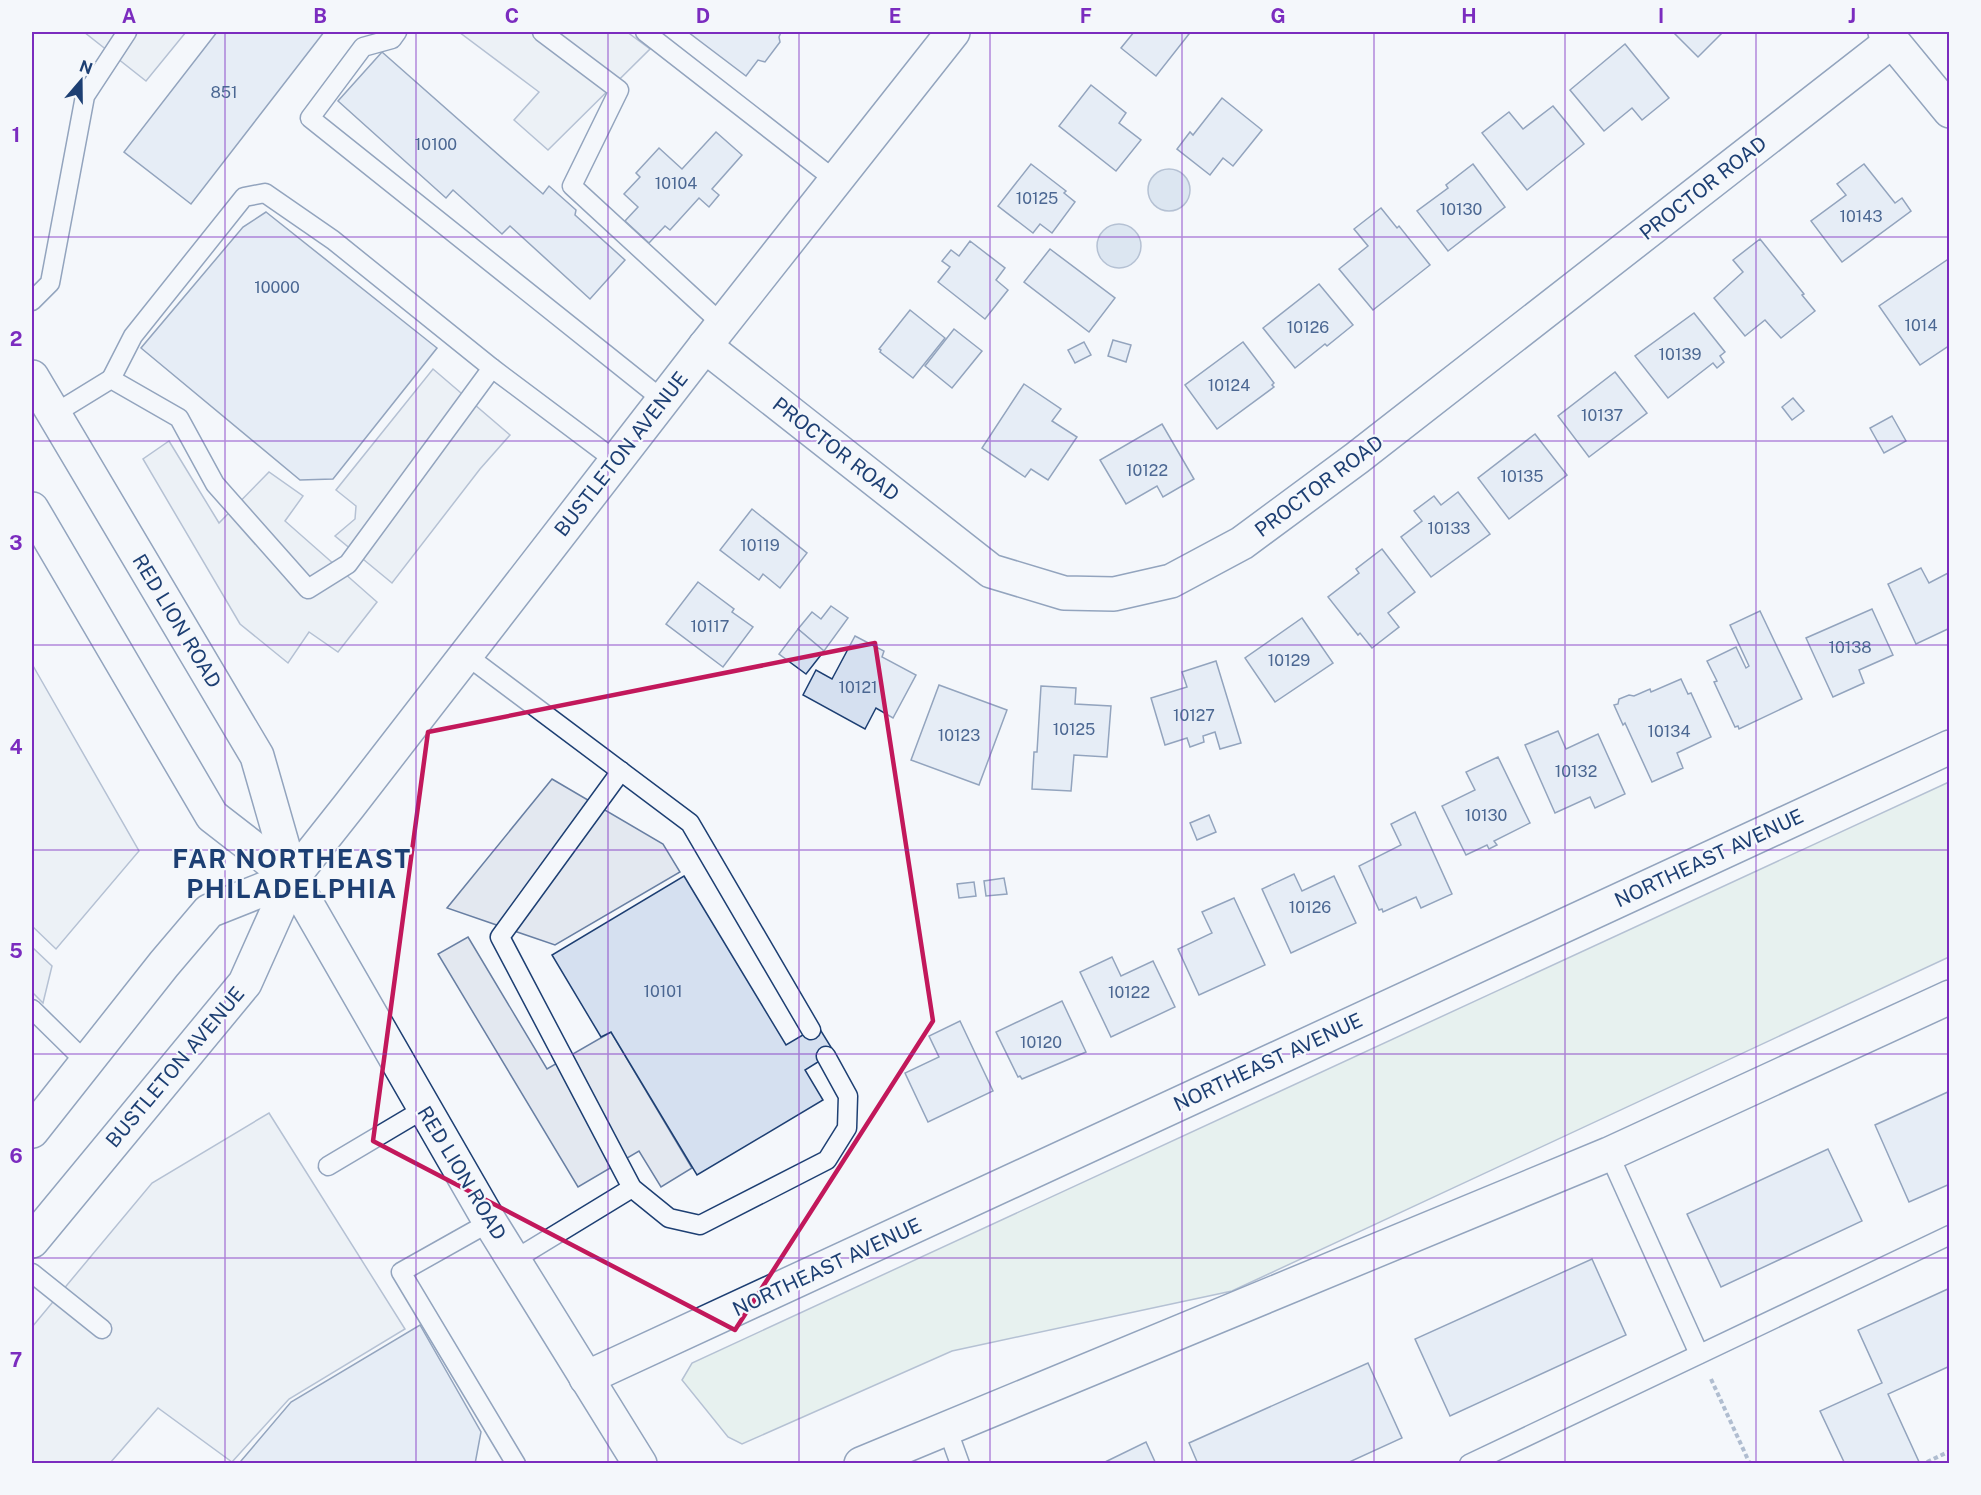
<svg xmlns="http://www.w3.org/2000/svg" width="1981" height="1495" font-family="'Public Sans',sans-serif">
	<rect width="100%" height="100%" fill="#f4f7fb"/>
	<polygon fill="#d7e8df" stroke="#687fa3" stroke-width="1.5" points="1949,782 1949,957 1232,1291 952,1351 742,1444 728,1437 682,1380 692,1363"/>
	<g fill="#e3e8f0" stroke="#687fa3" stroke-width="1.5">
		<polygon points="84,32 186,32 146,81"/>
		<polygon points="459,32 627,32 650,49 548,150 514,120 539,92"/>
		<polygon points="433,369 510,435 480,469 392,583 335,536 355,519 356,506 336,490"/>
		<polygon points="169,441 219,523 269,472 303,496 285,521 377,602 338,652 309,632 288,663 240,624 143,459"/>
		<polygon points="32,664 139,851 56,949 32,926"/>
		<polygon points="552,779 663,844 680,872 555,945 447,908"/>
		<polygon points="468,937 547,1069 611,1032 692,1168 661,1187 639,1151 578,1187 438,954"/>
		<polygon points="32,947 52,966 43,1003 32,992"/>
		<polygon points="269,1113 405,1329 289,1399 232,1462 158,1408 110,1463 32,1464 32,1327 152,1183"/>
	</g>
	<g fill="#bed0e5" stroke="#687fa3" stroke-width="1.5">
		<circle cx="1169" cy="190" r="21"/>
		<circle cx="1119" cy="246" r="22"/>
	</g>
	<g fill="#d5e0f0" stroke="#1d3f73" stroke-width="1.5">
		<polygon points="217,32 324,32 191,204 124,152"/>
		<polygon points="688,32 781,32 779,37 780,42 765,62 758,60 746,76"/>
		<polygon points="1134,32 1185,32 1189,34 1156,76 1121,48"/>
		<polygon points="1673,32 1723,32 1698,57"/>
		<polygon points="1625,44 1669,98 1642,120 1632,108 1604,131 1570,90"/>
		<polygon points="382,52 543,194 549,186 576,210 575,215 625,260 590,299 510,226 502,234 453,190 446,198 338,101"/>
		<polygon points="1091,85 1126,113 1119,123 1141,140 1116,171 1059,126"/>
		<polygon points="1222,98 1262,130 1233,166 1223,158 1210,175 1177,149 1190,132 1193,135"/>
		<polygon points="1553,106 1584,144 1527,190 1482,133 1509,112 1523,129"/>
		<polygon points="716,132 742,155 712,189 719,195 709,207 699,198 670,230 665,226 649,243 625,221 638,207 624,194 640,177 636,173 659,148 682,169"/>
		<polygon points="1031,164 1066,191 1064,193 1075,202 1052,233 1040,224 1033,233 998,206"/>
		<polygon points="1473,164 1505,207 1448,251 1417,211 1448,188 1446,185"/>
		<polygon points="1864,164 1895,203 1902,198 1911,211 1842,262 1811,221 1846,195 1837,184"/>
		<polygon points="1381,208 1397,228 1399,226 1430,265 1373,310 1339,269 1368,246 1354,229"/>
		<polygon points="266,212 437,348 333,479 300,480 141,348 243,227"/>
		<polygon points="1760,239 1804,294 1802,295 1815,311 1781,338 1765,320 1745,336 1714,298 1743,272 1733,260"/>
		<polygon points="970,241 1005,268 996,280 1008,290 985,319 938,282 950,267 942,261 951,250 959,256"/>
		<polygon points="1050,249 1115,298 1089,332 1024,282"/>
		<polygon points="1947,260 1950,264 1950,345 1920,365 1879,306"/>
		<polygon points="1319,284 1353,325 1327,346 1325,344 1295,368 1263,328"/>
		<polygon points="910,310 945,338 913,378 880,352 881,350 879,349"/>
		<polygon points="1694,313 1725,352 1720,356 1724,362 1717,368 1713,363 1668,398 1635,356"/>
		<polygon points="954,329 982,351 952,388 925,366"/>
		<polygon points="1113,340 1131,345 1126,362 1108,356"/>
		<polygon points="1084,342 1091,355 1075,363 1068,350"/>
		<polygon points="1243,342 1274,383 1272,385 1274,387 1217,429 1185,385"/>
		<polygon points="1615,372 1647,413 1589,457 1558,416"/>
		<polygon points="1024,384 1061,409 1052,421 1077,437 1048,480 1031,469 1025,477 982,448"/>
		<polygon points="1793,398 1804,411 1792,420 1782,407"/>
		<polygon points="1892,416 1906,441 1884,453 1870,428"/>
		<polygon points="1162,424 1194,479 1163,497 1157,486 1126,504 1100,460"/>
		<polygon points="1535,434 1567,475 1509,519 1478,478"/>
		<polygon points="1458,492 1490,534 1431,577 1401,537 1422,521 1414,511 1434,496 1441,505"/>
		<polygon points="752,509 807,553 780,588 763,574 759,580 720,550"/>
		<polygon points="1382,549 1415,592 1388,613 1399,627 1372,648 1360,633 1358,635 1328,597 1359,573 1356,569"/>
		<polygon points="1921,568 1929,583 1950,572 1950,628 1916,644 1888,584"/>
		<polygon points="698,582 734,609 732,612 753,627 723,667 666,624"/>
		<polygon points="831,606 848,618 824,651 798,629 812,612 821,619"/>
		<polygon points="1872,609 1893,655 1859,670 1864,683 1833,697 1806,638"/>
		<polygon points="1760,611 1802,699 1739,729 1738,726 1735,727 1714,682 1717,681 1707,661 1736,647 1746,668 1749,666 1730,625"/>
		<polygon points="1302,618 1333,663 1275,702 1245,658"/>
		<polygon points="798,629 824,651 806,674 779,654"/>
		<polygon points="855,636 884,651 882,657 916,675 893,718 876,708 865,729 803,695 816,670 832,679"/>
		<polygon points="1216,661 1241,743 1220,749 1215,732 1203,736 1204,742 1190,747 1187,738 1165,745 1151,698 1187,687 1182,672"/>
		<polygon points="1681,679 1688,694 1691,693 1711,737 1677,753 1683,768 1652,782 1625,723 1623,725 1614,705 1618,704 1619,699 1629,695 1634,696 1650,689 1651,692"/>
		<polygon points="939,685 1007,710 979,785 911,760"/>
		<polygon points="1041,686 1076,688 1075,704 1111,706 1107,757 1074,755 1071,791 1032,789 1034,752 1037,752"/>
		<polygon points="1558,731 1566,749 1598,734 1625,794 1595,808 1590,797 1555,813 1525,745"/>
		<polygon points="1498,757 1530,823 1494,841 1497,845 1489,849 1487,845 1466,855 1442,806 1475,790 1466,772"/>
		<polygon points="1415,812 1452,894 1421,908 1416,897 1383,912 1382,909 1379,910 1359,866 1401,845 1391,824"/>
		<polygon points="1209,815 1216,832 1197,840 1190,823"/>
		<polygon points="1294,874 1302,891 1334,876 1356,923 1291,953 1262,889"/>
		<polygon points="684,876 786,1045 818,1026 834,1052 805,1070 823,1100 697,1175 611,1032 601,1037 552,955"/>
		<polygon points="1004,878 1007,894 986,896 984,881"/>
		<polygon points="974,882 976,896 959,898 957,884"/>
		<polygon points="1234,898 1265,965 1199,995 1178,949 1212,933 1202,912"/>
		<polygon points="1112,957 1121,976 1153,961 1175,1007 1111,1037 1080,972"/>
		<polygon points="1062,1001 1086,1052 1022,1079 1020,1076 1018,1077 996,1032"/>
		<polygon points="960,1021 993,1091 928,1122 905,1073 939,1057 929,1036"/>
		<polygon points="1950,1091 1950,1184 1909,1202 1875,1125"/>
		<polygon points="1828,1149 1862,1221 1721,1287 1687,1214"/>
		<polygon points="1592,1259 1626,1335 1450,1416 1415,1339"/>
		<polygon points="1950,1288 1950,1366 1888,1394 1920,1464 1845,1464 1820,1411 1882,1383 1858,1330"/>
		<polygon points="420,1325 481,1432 475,1464 237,1464 241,1461 291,1402"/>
		<polygon points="1368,1363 1402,1438 1345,1464 1198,1464 1189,1443"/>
		<polygon points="1146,1442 1156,1464 1101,1464"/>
	</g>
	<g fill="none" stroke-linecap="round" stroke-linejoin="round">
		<g stroke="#1d3f73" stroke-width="21">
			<g id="lane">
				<polyline points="397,32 392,39 363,47 310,118 663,400"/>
				<polyline points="542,32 619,90 572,186 722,324"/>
				<polyline points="645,32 835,180"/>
				<polyline points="32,301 50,283 85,96 127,32"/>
				<polyline points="111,379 133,336 244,197 265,193 333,240 492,368"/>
				<polyline points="54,414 111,379 179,418 215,484 308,589 348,564 492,368 616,461"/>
				<polyline points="466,655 690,823 811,1030"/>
				<polyline points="621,771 500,937 632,1188 669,1218 700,1225 827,1160 847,1128 848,1096 826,1056"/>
				<polyline points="32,1009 86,1062"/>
				<polyline points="1609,1154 1699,1354"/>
				<polyline points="328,1166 424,1109"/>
				<polyline points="490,1222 401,1272 516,1464"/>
				<polyline points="514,1260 632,1188"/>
				<polyline points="32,1273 102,1329"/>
				<polyline points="947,1428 960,1464"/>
				<polyline points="1469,1464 1950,1235"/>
			</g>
		</g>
		<g stroke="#1d3f73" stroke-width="36">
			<g id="street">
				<polyline points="1885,32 1950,111"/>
				<polyline points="705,346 991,571 1064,593 1114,594 1171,581 1242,543 1357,458 1892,41"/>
				<polyline points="586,1378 1950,747"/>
				<polyline points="861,1464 1609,1154 1950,997"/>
			</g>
		</g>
		<g stroke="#1d3f73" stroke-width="36">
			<g id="primary">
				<polyline points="32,377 257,756 292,878 490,1222 640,1464"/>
				<polyline points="32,509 212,816 292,878"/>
				<polyline points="32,1131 164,964 209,911 292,878"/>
				<polyline points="32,1241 245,983 292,878 349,806 705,346 953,32"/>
			</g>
		</g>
		<g stroke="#5e769c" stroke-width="4" stroke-dasharray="4.5 3" stroke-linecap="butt">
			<polyline points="1711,1379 1750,1464"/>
			<polyline points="1927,1462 1950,1451"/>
		</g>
		<use href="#lane" stroke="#f4f7fb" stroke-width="18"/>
		<use href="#street" stroke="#f4f7fb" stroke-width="33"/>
		<use href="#primary" stroke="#f4f7fb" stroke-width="33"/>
	</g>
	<path d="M0 0H1981V1495H0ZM875,643l58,378 -198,309 -362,-189 55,-409z" fill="#f4f7fb" fill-opacity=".55" fill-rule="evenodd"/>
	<path fill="none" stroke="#c2185b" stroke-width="4.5" stroke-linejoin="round" d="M875,643l58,378 -198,309 -362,-189 55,-409z"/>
	<path fill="none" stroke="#7b2cbf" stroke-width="1.5" stroke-opacity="0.55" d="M225,32v1432M416,32v1432M608,32v1432M799,32v1432M990,32v1432M1182,32v1432M1374,32v1432M1565,32v1432M1756,32v1432M32,237h1918M32,441h1918M32,645h1918M32,850h1918M32,1054h1918M32,1258h1918"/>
	<g text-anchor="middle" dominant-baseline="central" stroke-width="4.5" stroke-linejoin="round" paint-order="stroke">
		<g font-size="16" fill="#4b6792">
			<text x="224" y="92">851</text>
			<text x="436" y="144">10100</text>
			<text x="676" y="183">10104</text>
			<text x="1037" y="198">10125</text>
			<text x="1461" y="209">10130</text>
			<text x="1861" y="216">10143</text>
			<text x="277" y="287">10000</text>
			<text x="1921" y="325">1014</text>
			<text x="1308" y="327">10126</text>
			<text x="1680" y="354">10139</text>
			<text x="1229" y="385">10124</text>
			<text x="1602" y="415">10137</text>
			<text x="1147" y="470">10122</text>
			<text x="1522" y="476">10135</text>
			<text x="1449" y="528">10133</text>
			<text x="760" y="545">10119</text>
			<text x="710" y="626">10117</text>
			<text x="1850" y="647">10138</text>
			<text x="1289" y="660">10129</text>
			<text x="858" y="687">10121</text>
			<text x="1194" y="715">10127</text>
			<text x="1074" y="729">10125</text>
			<text x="1669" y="731">10134</text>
			<text x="959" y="735">10123</text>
			<text x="1576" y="771">10132</text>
			<text x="1486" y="815">10130</text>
			<text x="1310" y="907">10126</text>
			<text x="663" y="991">10101</text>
			<text x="1129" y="992">10122</text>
			<text x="1041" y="1042">10120</text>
		</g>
		<g font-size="20" fill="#1d3f73" stroke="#f4f7fb">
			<text transform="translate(1703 188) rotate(-38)">PROCTOR ROAD</text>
			<text transform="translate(836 449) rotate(38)">PROCTOR ROAD</text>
			<text transform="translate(621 454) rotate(-52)">BUSTLETON AVENUE</text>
			<text transform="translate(1319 486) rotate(-37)">PROCTOR ROAD</text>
			<text transform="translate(177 621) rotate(59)">RED LION ROAD</text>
			<text transform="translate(1709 858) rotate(-25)">NORTHEAST AVENUE</text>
			<text transform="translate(1268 1062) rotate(-25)">NORTHEAST AVENUE</text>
			<text transform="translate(175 1067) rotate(-50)">BUSTLETON AVENUE</text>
			<text transform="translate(462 1173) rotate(59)">RED LION ROAD</text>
			<text transform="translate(827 1267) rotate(-25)">NORTHEAST AVENUE</text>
		</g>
		<g font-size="26" font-weight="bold" letter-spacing="1.5" fill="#1d3f73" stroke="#f4f7fb">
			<text x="292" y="858">FAR NORTHEAST<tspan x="292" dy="30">PHILADELPHIA</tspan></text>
		</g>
	</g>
	<rect width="1981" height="1495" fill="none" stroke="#f4f7fb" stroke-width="66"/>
	<g transform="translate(81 81) rotate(20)" stroke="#f4f7fb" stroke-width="4.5" paint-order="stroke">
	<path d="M0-4.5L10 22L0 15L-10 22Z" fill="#1d3f73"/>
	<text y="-9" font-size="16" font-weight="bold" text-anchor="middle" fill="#1d3f73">N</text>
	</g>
	<rect x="33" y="33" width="1915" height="1429" fill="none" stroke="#7b2cbf" stroke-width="2"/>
	<g font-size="20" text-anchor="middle" font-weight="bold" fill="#7b2cbf">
		<text x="129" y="23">A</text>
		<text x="320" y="23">B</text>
		<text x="512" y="23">C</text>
		<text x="703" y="23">D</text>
		<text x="895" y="23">E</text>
		<text x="1086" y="23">F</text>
		<text x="1278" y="23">G</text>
		<text x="1469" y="23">H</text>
		<text x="1661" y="23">I</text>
		<text x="1852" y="23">J</text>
		<text x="16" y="142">1</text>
		<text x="16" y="346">2</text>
		<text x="16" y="550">3</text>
		<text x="16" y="754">4</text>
		<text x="16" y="958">5</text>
		<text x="16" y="1163">6</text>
		<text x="16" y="1367">7</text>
	</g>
</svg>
